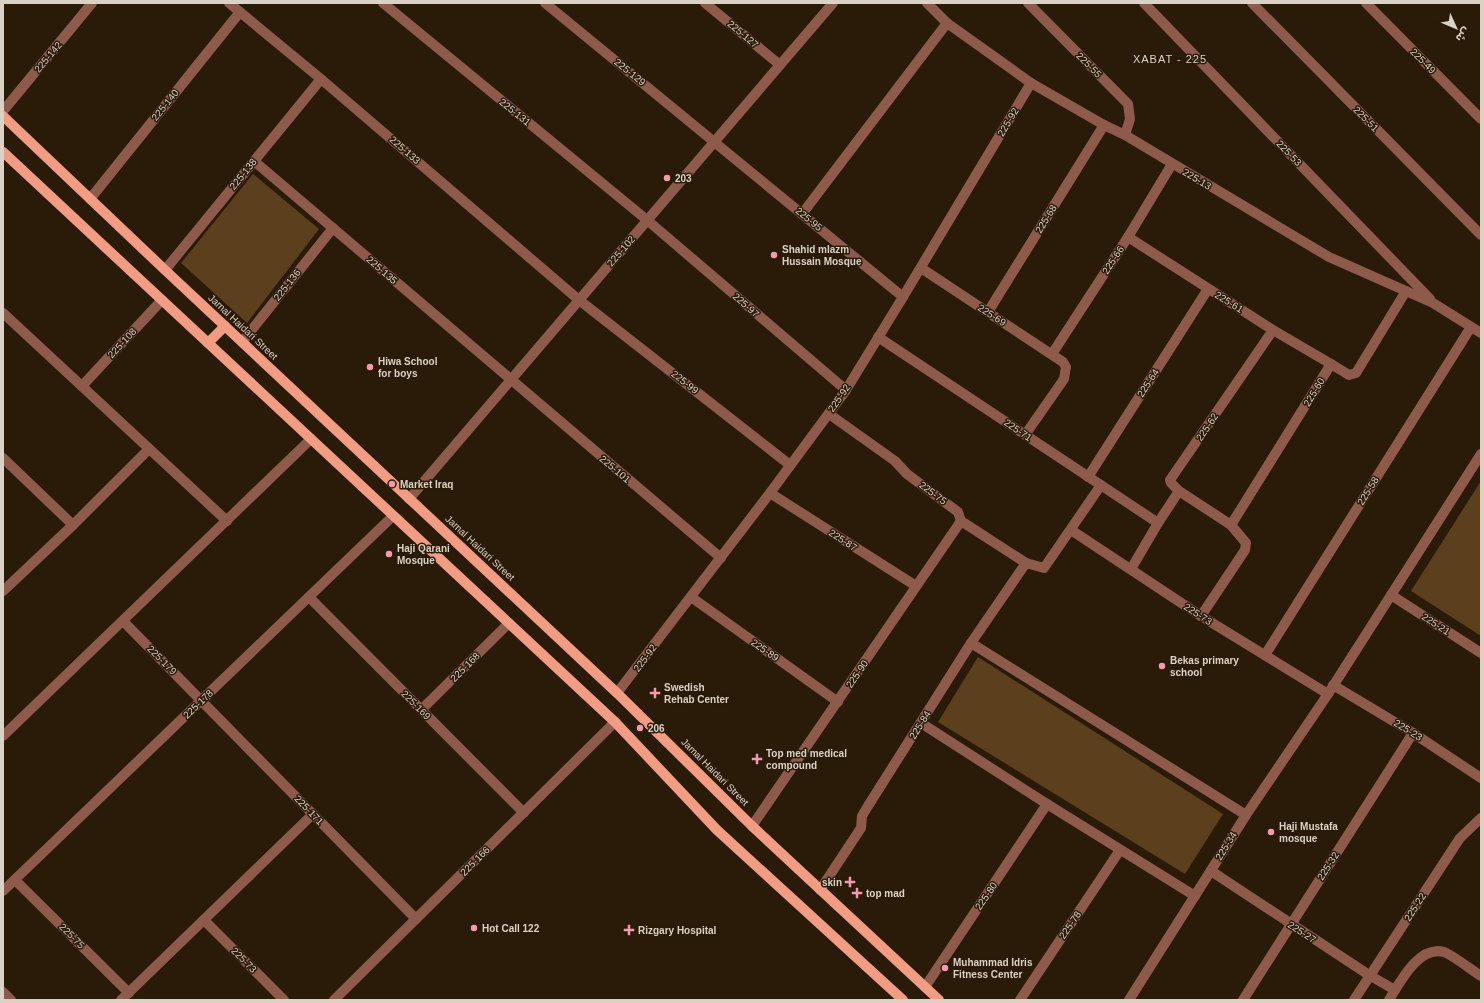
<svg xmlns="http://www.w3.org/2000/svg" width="1484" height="1003" font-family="Arial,'Noto Sans Arabic',sans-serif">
	<rect width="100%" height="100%" fill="#2a1a08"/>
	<g fill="#5c3f1c">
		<polygon points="253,174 319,229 247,323 181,263"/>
		<polygon points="1481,481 1481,636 1411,591"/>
		<polygon points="978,657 1223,814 1185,874 938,722"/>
	</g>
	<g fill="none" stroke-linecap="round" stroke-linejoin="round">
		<g stroke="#8e5a4b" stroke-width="10">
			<polyline points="229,3 321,79 579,300 790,465"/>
			<polyline points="383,3 647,220 846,390"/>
			<polyline points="545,3 903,297"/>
			<polyline points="705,3 780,65"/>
			<polyline points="927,3 947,23 1031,83 1104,125 1125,135 1329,257 1433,303 1481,333"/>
			<polyline points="1028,3 1128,104 1130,119 1125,135"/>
			<polyline points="1144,3 1430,299"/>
			<polyline points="1252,3 1481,235"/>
			<polyline points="1366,3 1481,119"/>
			<polyline points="3,111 92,3"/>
			<polyline points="254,161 721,558"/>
			<polyline points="90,199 240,12"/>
			<polyline points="802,214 947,23"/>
			<polyline points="1128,237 1273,330 1331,364"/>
			<polyline points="921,268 1063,362 1066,367 1064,379 1025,435"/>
			<polyline points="165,270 321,79"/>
			<polyline points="988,312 1104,125"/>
			<polyline points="3,313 227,521"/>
			<polyline points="878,337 1158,523"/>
			<polyline points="242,342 333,228"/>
			<polyline points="1052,354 1128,237 1172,164"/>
			<polyline points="82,386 162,300"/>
			<polyline points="829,414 895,461 907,474 958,512 961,521 1026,563 1044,568 1101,485"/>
			<polyline points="3,458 73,525"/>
			<polyline points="1088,477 1208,289"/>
			<polyline points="1179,491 1231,525 1246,543 1245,550 1201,616"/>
			<polyline points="770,493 916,586"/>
			<polyline points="409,499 833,3"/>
			<polyline points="1231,525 1331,364 1349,375 1356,373 1406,291"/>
			<polyline points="1071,530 1201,616 1328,694"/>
			<polyline points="1131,569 1158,523 1179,491 1171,483 1170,480 1273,330"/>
			<polyline points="3,591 73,525 149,449"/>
			<polyline points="1391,595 1481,653"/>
			<polyline points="309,597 524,813"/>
			<polyline points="691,597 838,702"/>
			<polyline points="123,621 416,919"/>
			<polyline points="971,643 1246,815"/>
			<polyline points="1265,655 1471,327"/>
			<polyline points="1333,685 1413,733 1481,778"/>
			<polyline points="617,693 770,493 846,390 903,297 1031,83"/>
			<polyline points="421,710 509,623"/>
			<polyline points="921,723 1047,804 1195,896"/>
			<polyline points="3,736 311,439"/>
			<polyline points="752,826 961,521"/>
			<polyline points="1211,871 1369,975 1395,990"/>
			<polyline points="15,880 129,993"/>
			<polyline points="820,890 861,828 862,816 868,806 971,643 1026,563"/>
			<polyline points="3,891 393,516"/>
			<polyline points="204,920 284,1000"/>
			<polyline points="925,987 1047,804"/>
			<polyline points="3,992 11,1000"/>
			<polyline points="121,1000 313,814"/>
			<polyline points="334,1000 615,722"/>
			<polyline points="1020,1000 1120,850"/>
			<polyline points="1129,1000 1246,815 1328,694 1481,454"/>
			<polyline points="1243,1000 1413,733"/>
			<polyline points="1354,1000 1460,838 1481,818"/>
			<path d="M1389,1000c11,-18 30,-55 55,-48 7,2 29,19 37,24"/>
		</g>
		<g stroke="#f39c84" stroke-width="10">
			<polyline points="3,116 165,270 617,693 752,826 939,1000"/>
			<polyline points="3,152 615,722 717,830 903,1000"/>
			<polyline points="208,343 225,326"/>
		</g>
	</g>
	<g fill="#f29aae" stroke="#2a1a08" stroke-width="1.5">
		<circle cx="667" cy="178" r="4"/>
		<circle cx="774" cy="255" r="4"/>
		<circle cx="370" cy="367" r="4"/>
		<circle cx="392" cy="484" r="4"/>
		<circle cx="389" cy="554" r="4"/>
		<circle cx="1162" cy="666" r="4"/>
		<path d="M653 687h4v4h4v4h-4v4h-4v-4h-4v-4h4z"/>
		<circle cx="640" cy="728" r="4"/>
		<path d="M755 753h4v4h4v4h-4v4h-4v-4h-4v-4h4z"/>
		<circle cx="1271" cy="832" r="4"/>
		<path d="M848 876h4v4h4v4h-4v4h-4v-4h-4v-4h4z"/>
		<path d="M855 887h4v4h4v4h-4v4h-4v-4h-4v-4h4z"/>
		<circle cx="474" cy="928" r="4"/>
		<path d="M627 924h4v4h4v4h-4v4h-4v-4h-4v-4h4z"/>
		<circle cx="945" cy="968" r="4"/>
	</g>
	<g text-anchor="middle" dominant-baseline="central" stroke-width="3" stroke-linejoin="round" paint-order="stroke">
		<g font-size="10" fill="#dbd1c5" stroke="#2a1a08">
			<text transform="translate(743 34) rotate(40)">225-127</text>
			<text transform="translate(48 57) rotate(-50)">225-142</text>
			<text transform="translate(1423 61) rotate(45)">225-49</text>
			<text transform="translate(1089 65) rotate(45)">225-55</text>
			<text transform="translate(630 72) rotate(39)">225-129</text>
			<text transform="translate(165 105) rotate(-51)">225-140</text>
			<text transform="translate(515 112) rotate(39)">225-131</text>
			<text transform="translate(1366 119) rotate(45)">225-51</text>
			<text transform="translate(1008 122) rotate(-59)">225-92</text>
			<text transform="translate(405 150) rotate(41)">225-133</text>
			<text transform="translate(1289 153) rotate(46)">225-53</text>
			<text transform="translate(243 174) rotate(-51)">225-138</text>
			<text transform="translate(1197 179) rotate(31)">225-13</text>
			<text transform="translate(809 219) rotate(39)">225-95</text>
			<text transform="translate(1046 219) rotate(-58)">225-68</text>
			<text transform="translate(621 251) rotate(-49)">225-102</text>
			<text transform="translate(1113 260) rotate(-57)">225-66</text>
			<text transform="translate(382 270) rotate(41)">225-135</text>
			<text transform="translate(287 285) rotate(-52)">225-136</text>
			<text transform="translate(1229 302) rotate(32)">225-61</text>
			<text transform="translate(746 305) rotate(41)">225-97</text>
			<text transform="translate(992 315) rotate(33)">225-69</text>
			<text transform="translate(243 327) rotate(43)">Jamal Haidari Street</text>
			<text transform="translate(122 343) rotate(-47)">225-108</text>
			<text transform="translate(685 382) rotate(38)">225-99</text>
			<text transform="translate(1148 383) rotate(-57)">225-64</text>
			<text transform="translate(1314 392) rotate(-59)">225-60</text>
			<text transform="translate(839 398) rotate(-55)">225-92</text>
			<text transform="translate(1207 427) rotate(-56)">225-62</text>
			<text transform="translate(1018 430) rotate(34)">225-71</text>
			<text transform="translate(615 469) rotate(40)">225-101</text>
			<text transform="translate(1368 491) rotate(-58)">225-58</text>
			<text transform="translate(933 493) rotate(37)">225-75</text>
			<text transform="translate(843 540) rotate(33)">225-87</text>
			<text transform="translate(480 548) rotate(43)">Jamal Haidari Street</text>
			<text transform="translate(1198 614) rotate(33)">225-73</text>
			<text transform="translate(1436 624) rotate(33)">225-21</text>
			<text transform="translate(765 650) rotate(35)">225-89</text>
			<text transform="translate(645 658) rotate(-53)">225-92</text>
			<text transform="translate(162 660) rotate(45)">225-179</text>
			<text transform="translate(465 667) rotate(-45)">225-168</text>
			<text transform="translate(857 674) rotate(-56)">225-90</text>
			<text transform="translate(198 704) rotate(-44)">225-178</text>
			<text transform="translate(416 705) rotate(45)">225-169</text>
			<text transform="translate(920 725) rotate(-58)">225-84</text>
			<text transform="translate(1408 730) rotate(32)">225-23</text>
			<text transform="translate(715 772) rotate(45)">Jamal Haidari Street</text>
			<text transform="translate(309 810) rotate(46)">225-171</text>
			<text transform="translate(1226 846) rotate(-58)">225-34</text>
			<text transform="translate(475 861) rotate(-45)">225-166</text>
			<text transform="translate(1328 866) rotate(-57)">225-32</text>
			<text transform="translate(986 896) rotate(-56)">225-80</text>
			<text transform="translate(1415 907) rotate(-57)">225-22</text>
			<text transform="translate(1070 925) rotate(-56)">225-78</text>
			<text transform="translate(1302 932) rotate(33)">225-27</text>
			<text transform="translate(72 936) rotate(45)">225-75</text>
			<text transform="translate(244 960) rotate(45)">225-73</text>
		</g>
		<g font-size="10" font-weight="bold" fill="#dbd1c5" stroke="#2a1a08" text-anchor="start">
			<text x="675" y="178">203</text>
			<text x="782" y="249">Shahid mlazm<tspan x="782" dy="12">Hussain Mosque</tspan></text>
			<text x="378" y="361">Hiwa School<tspan x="378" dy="12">for boys</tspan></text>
			<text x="400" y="484">Market Iraq</text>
			<text x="397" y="548">Haji Qarani<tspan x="397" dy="12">Mosque</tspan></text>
			<text x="1170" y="660">Bekas primary<tspan x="1170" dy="12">school</tspan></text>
			<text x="664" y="687">Swedish<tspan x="664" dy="12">Rehab Center</tspan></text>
			<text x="648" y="728">206</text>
			<text x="766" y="753">Top med medical<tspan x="766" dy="12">compound</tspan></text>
			<text x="1279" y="826">Haji Mustafa<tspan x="1279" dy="12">mosque</tspan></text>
			<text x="842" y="882" text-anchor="end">skin</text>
			<text x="866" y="893">top mad</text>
			<text x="482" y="928">Hot Call 122</text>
			<text x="638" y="930">Rizgary Hospital</text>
			<text x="953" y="962">Muhammad Idris<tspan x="953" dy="12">Fitness Center</tspan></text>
		</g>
		<g font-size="11" letter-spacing="1" fill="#dbd1c5" stroke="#2a1a08">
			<text x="1170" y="59">XABAT - 225</text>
		</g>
	</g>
	<rect width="1484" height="1003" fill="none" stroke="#dbd1c5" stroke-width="8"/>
	<g transform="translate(1456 28) rotate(134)" stroke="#2a1a08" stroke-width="3" paint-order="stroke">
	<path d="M0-3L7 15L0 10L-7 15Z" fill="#dbd1c5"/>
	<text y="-6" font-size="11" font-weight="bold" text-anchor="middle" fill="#dbd1c5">ش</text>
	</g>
</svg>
